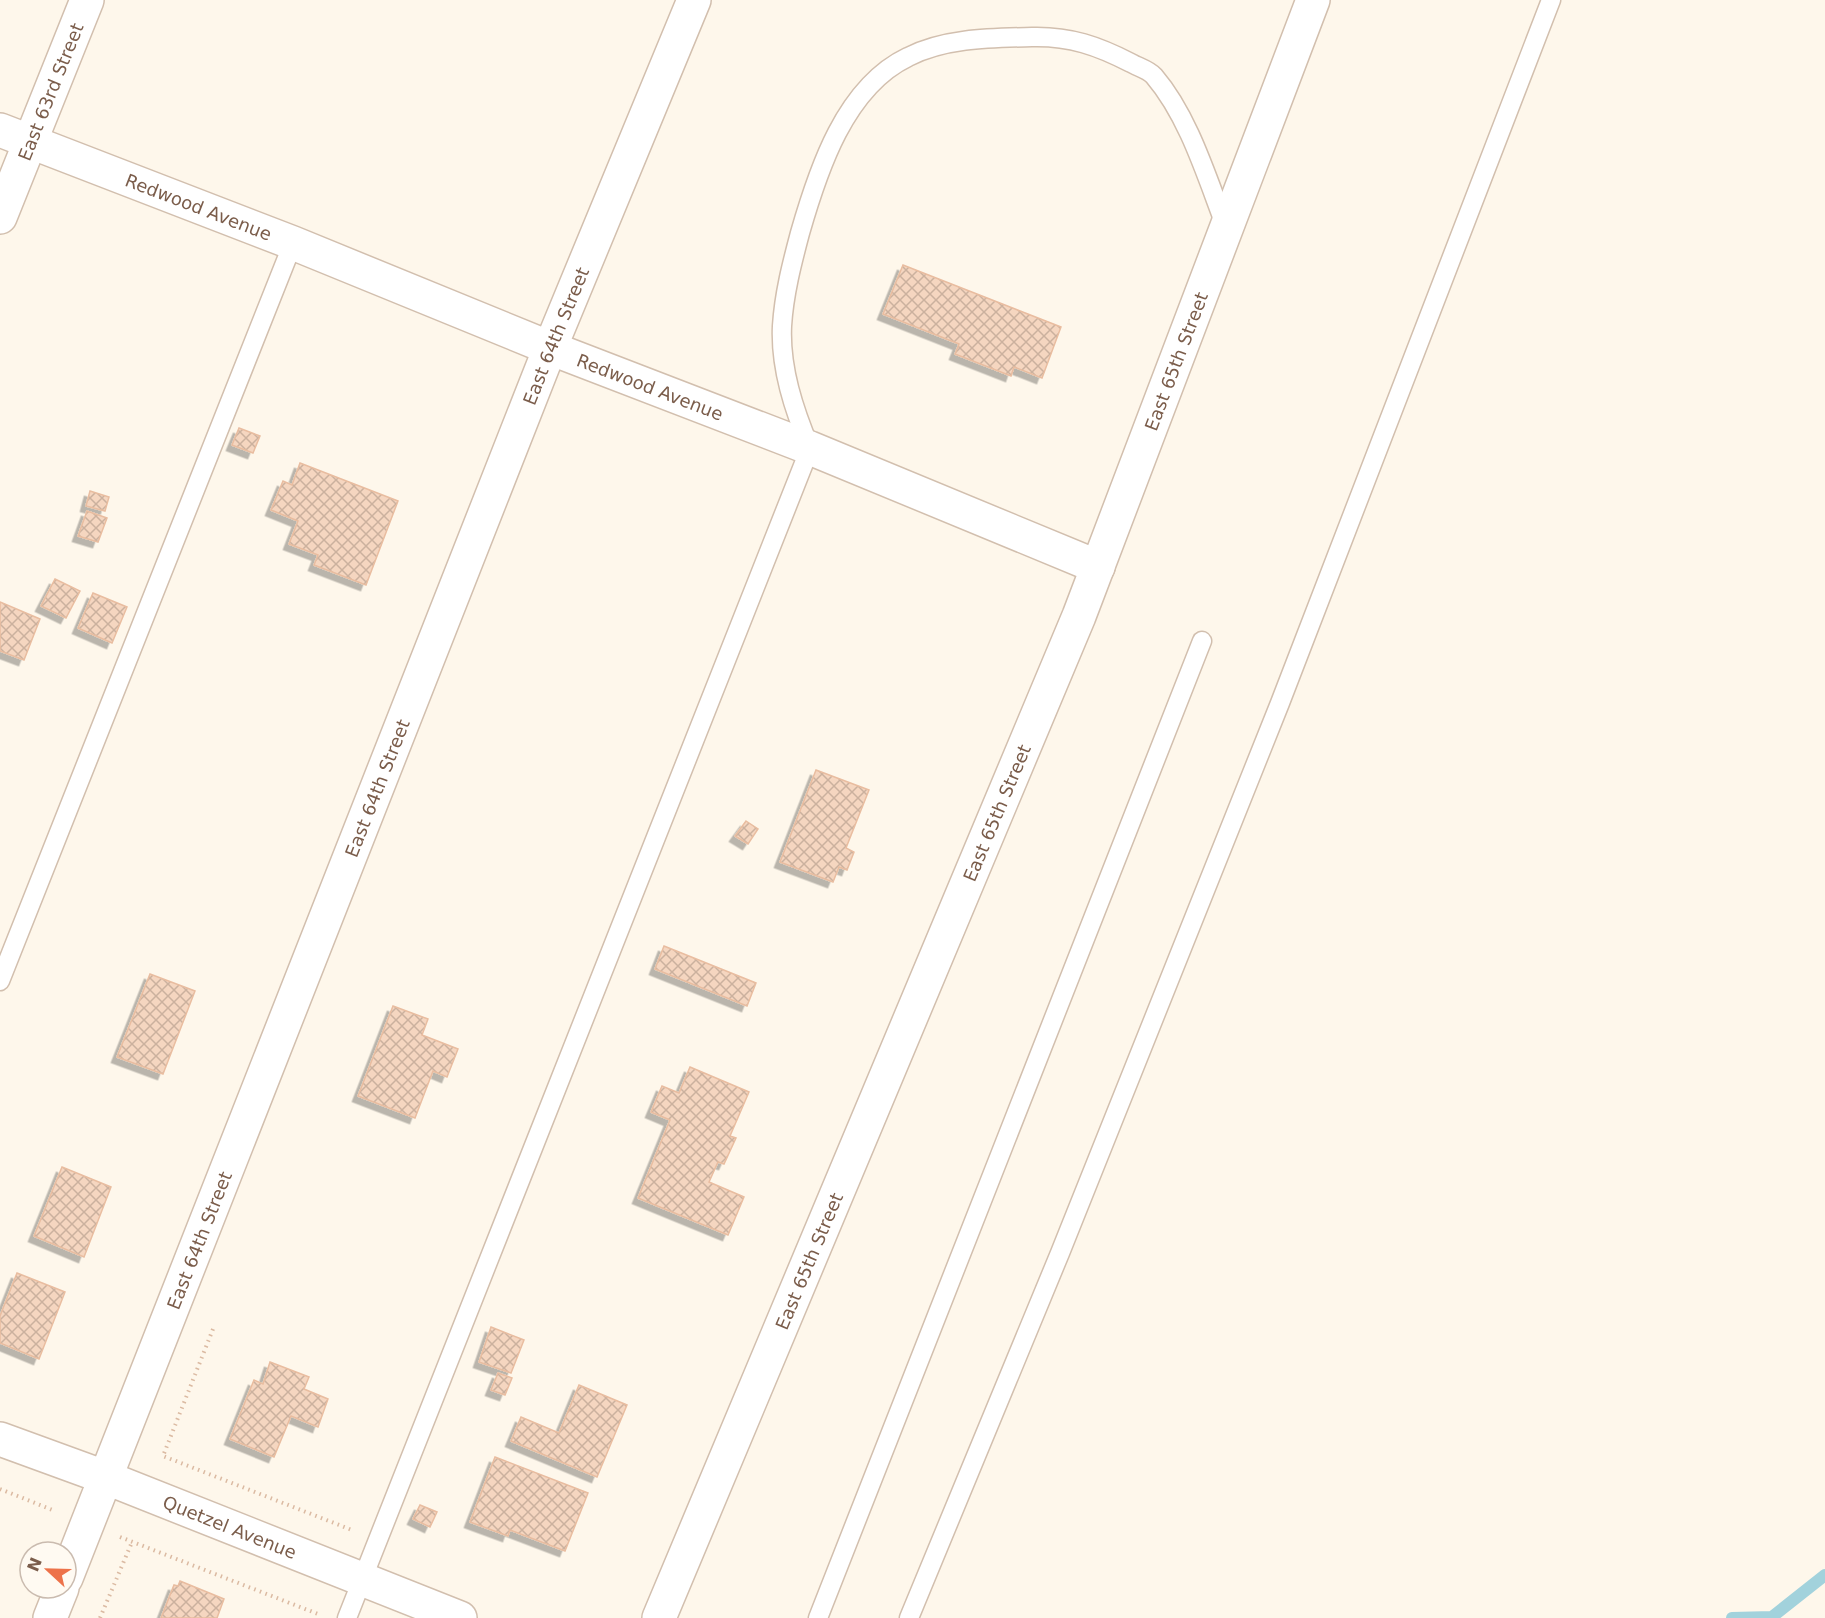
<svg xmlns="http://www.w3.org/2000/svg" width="1825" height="1618" font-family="'DejaVu Sans',sans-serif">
	<defs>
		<pattern id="building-cross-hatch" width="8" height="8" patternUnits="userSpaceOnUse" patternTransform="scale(1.5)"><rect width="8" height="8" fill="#f5d6c0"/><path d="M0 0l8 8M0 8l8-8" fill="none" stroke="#cbb19e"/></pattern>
		<filter id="shadow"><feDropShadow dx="-5.5" dy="5.5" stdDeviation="0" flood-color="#0004"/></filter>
	</defs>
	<rect width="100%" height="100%" fill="#fef7eb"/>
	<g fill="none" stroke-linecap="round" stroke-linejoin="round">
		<polyline stroke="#a2d2dc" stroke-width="12" points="1732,1618 1772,1617 1825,1575"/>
	</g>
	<g fill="url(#building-cross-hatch)" stroke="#e9bda0" stroke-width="1.5" filter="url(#shadow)">
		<polygon points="903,265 1061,327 1042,378 1014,367 1011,376 955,354 959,344 883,314"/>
		<polygon points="239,428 260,436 253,453 232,445"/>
		<polygon points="300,463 398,501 366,585 314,565 318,555 289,544 298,521 271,510 283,481 292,485"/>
		<polygon points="90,491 109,497 105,511 86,506"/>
		<polygon points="87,511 107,518 98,542 78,536"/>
		<polygon points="55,579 80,591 66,618 41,606"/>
		<polygon points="93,593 127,607 112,643 78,628"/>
		<polygon points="0,602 40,619 24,660 0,651"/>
		<polygon points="816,770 869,790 846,848 854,852 847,870 839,867 833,882 780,862"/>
		<polygon points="746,821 758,829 748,844 735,836"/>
		<polygon points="664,946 756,983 747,1006 655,969"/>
		<polygon points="150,974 195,991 163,1074 117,1057"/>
		<polygon points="393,1006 428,1019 422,1035 458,1049 447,1077 433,1071 415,1118 358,1096"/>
		<polygon points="690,1067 749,1092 730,1136 736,1138 724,1164 718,1162 709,1182 744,1197 728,1235 638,1198 670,1120 651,1112 662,1086 679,1093"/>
		<polygon points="62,1167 111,1187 84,1257 34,1236"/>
		<polygon points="17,1273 65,1292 39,1359 0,1343 0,1316"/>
		<polygon points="491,1327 524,1340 511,1373 479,1362"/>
		<polygon points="270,1362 309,1377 304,1389 328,1399 318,1427 291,1416 274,1457 230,1439 254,1380 263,1384"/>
		<polygon points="498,1373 512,1378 505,1395 491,1390"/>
		<polygon points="579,1385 627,1405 597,1477 511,1441 521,1417 559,1433"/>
		<polygon points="495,1457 588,1493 565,1551 510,1530 508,1536 470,1522"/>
		<polygon points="420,1505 437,1512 430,1527 413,1519"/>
		<polygon points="180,1581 224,1599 217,1618 161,1618 174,1585 178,1586"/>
	</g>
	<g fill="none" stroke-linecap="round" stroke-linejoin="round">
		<g stroke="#d2bfae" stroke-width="21">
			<g id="service">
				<polyline points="0,981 293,243"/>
				<path d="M347,1618l463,-1170c-16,-38 -30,-80 -28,-122 2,-32 10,-63 18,-93 18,-63 45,-146 108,-176 37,-19 83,-19 124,-20 38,-1 66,9 99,26 7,4 18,7 23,13 35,41 53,102 72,151"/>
				<polyline points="818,1618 1202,641"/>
				<polyline points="909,1618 1060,1253 1280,703 1551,0"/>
			</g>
		</g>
		<g stroke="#d2bfae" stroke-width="36">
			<g id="minor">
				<path id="s1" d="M0,130l293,113 257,105 260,100 288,119"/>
				<path id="s2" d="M0,217l87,-217"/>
				<path id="s3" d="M0,1439l107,39 353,140"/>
				<path id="s4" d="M66,1578l484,-1230 144,-348"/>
				<polyline points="50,1618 62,1588"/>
				<path id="s5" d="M659,1618l420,-1002 234,-616"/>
			</g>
		</g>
		<g stroke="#dbbaa2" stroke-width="4" stroke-dasharray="1.5 4.5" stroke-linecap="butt">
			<polyline points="213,1329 163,1456 352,1530"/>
			<polyline points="0,1489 55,1511"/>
			<polyline points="120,1537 318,1614"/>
			<polyline points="100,1618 132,1542"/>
		</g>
		<use href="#service" stroke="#fff" stroke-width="18"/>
		<use href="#minor" stroke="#fff" stroke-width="33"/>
	</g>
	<g text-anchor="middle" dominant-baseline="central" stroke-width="6" stroke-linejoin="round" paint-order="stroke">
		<g font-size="18" fill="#7b5d4b" stroke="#fffaf2">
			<text stroke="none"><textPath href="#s2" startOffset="135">East 63rd Street</textPath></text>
			<text stroke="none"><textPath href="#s1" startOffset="213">Redwood Avenue</textPath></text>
			<text stroke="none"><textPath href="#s4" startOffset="1335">East 64th Street</textPath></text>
			<text stroke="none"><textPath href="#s5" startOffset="1359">East 65th Street</textPath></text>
			<text stroke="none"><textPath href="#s1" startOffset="699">Redwood Avenue</textPath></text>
			<text stroke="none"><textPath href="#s4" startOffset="849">East 64th Street</textPath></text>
			<text stroke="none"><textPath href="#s5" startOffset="873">East 65th Street</textPath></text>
			<text stroke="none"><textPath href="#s4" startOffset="363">East 64th Street</textPath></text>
			<text stroke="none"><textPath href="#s5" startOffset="387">East 65th Street</textPath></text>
			<text stroke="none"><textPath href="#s3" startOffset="246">Quetzel Avenue</textPath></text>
		</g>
	</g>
	<g transform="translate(48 1570) rotate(292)"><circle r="28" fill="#fffaf2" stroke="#cabbaf" stroke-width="1.5"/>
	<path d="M0-4.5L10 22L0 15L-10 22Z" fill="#ed724a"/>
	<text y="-9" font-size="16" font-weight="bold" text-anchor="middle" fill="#7b5d4b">N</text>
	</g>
</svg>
